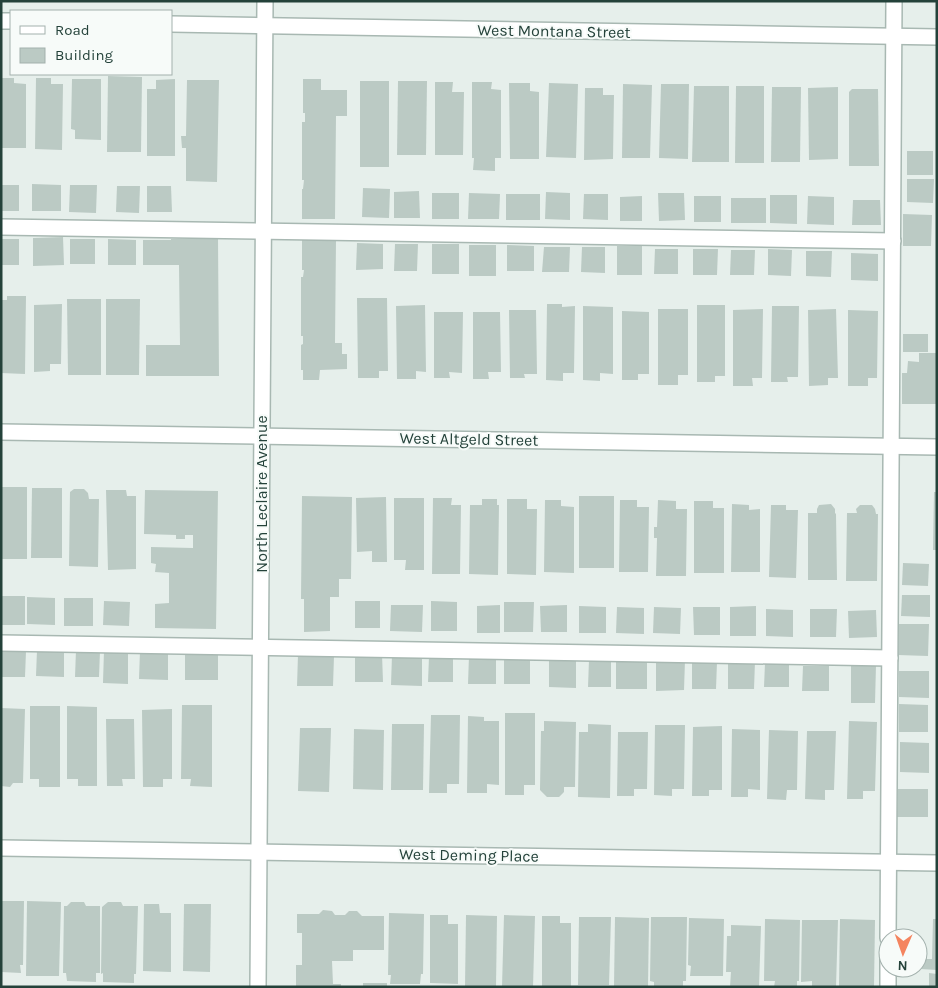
<svg xmlns="http://www.w3.org/2000/svg" width="938" height="988" font-family="Karla,sans-serif">
	<rect width="100%" height="100%" fill="#e6efeb"/>
	<g fill="#bbcac4">
		<polygon points="108,76 142,77 141,152 107,152"/>
		<polygon points="1,78 14,78 14,83 26,84 26,148 1,148"/>
		<polygon points="36,78 51,78 51,84 63,84 62,150 35,149"/>
		<polygon points="72,79 101,79 101,140 75,139 75,130 71,129"/>
		<polygon points="175,79 175,156 147,156 147,89 156,89 156,80"/>
		<polygon points="303,79 321,79 321,90 347,90 347,116 336,116 335,219 302,219 302,189 303,189 304,180 302,180 302,122 305,122 305,113 303,113"/>
		<polygon points="187,80 219,80 217,182 186,181 186,148 182,148 181,136 186,136"/>
		<rect x="360" y="81" width="29" height="86"/>
		<polygon points="398,81 427,81 426,155 397,155"/>
		<polygon points="435,82 453,82 452,92 464,92 463,155 435,155"/>
		<polygon points="472,82 492,82 491,89 501,90 501,158 495,158 495,171 473,170 474,158 472,158"/>
		<polygon points="509,83 530,83 530,91 539,92 539,159 510,159"/>
		<polygon points="549,83 578,84 576,158 546,157"/>
		<polygon points="623,84 652,85 650,158 622,158"/>
		<polygon points="661,84 689,84 688,159 659,158"/>
		<polygon points="694,86 729,86 729,162 692,162"/>
		<polygon points="736,86 764,86 764,163 735,163"/>
		<polygon points="772,87 801,87 800,162 771,162"/>
		<polygon points="838,87 838,159 809,160 808,88"/>
		<polygon points="585,88 603,88 603,95 614,95 613,159 584,160"/>
		<polygon points="852,89 878,89 879,166 849,166 849,92"/>
		<rect x="907" y="151" width="26" height="24"/>
		<polygon points="907,179 934,179 933,203 907,202"/>
		<polygon points="32,184 61,185 61,211 32,211"/>
		<rect x="1" y="185" width="18" height="26"/>
		<polygon points="70,185 97,185 96,213 69,212"/>
		<polygon points="117,186 140,186 139,213 116,212"/>
		<polygon points="147,186 171,186 172,212 147,212"/>
		<polygon points="363,188 390,189 389,218 362,217"/>
		<polygon points="419,191 420,218 394,218 394,192"/>
		<polygon points="546,192 570,193 570,220 545,219"/>
		<rect x="432" y="193" width="27" height="26"/>
		<polygon points="469,193 500,194 499,219 468,219"/>
		<polygon points="658,193 684,193 685,220 659,221"/>
		<rect x="506" y="194" width="34" height="26"/>
		<polygon points="584,194 608,194 608,220 583,219"/>
		<polygon points="770,195 797,195 797,224 770,223"/>
		<polygon points="642,196 642,221 620,221 620,197"/>
		<rect x="694" y="196" width="27" height="26"/>
		<polygon points="808,196 834,197 834,225 807,224"/>
		<rect x="731" y="198" width="35" height="25"/>
		<polygon points="853,200 880,200 881,225 852,225"/>
		<polygon points="903,214 932,215 931,246 903,246"/>
		<polygon points="63,237 64,265 33,266 33,238"/>
		<polygon points="218,238 219,376 146,376 146,345 180,345 179,265 143,265 143,240 171,240 171,239"/>
		<rect x="1" y="239" width="18" height="26"/>
		<rect x="70" y="239" width="25" height="25"/>
		<polygon points="108,239 136,240 136,265 108,265"/>
		<polygon points="302,239 336,240 335,343 342,343 342,354 347,354 347,369 320,370 319,380 303,380 303,370 301,370 301,345 303,344 303,336 301,336 301,277 303,277 304,270 302,270"/>
		<polygon points="357,243 383,244 383,269 356,270"/>
		<polygon points="395,244 418,244 417,271 394,271"/>
		<rect x="432" y="244" width="27" height="30"/>
		<rect x="469" y="245" width="27" height="31"/>
		<polygon points="507,245 534,246 534,271 507,271"/>
		<rect x="617" y="246" width="25" height="29"/>
		<polygon points="544,247 570,247 569,272 542,272"/>
		<polygon points="582,247 605,247 605,273 581,272"/>
		<polygon points="655,249 678,249 678,274 654,274"/>
		<polygon points="693,249 718,249 717,275 693,275"/>
		<polygon points="768,249 792,250 791,276 768,275"/>
		<polygon points="731,250 755,250 754,275 730,275"/>
		<polygon points="806,251 832,251 831,277 806,276"/>
		<polygon points="851,253 878,254 878,281 851,280"/>
		<polygon points="7,296 26,296 25,374 1,373 1,300 7,300"/>
		<polygon points="357,298 387,298 388,371 379,371 379,378 358,378"/>
		<polygon points="67,299 101,299 101,375 68,375"/>
		<polygon points="106,299 140,299 139,375 106,375"/>
		<polygon points="62,304 61,364 50,364 50,371 34,372 34,305"/>
		<polygon points="547,304 562,304 562,307 575,306 574,373 563,373 563,381 546,380"/>
		<polygon points="425,305 426,372 416,371 416,379 397,379 396,306"/>
		<polygon points="697,305 725,305 725,376 715,376 715,382 697,382"/>
		<polygon points="583,306 613,307 613,374 600,373 600,381 583,380"/>
		<polygon points="772,306 799,306 798,377 787,377 788,382 771,382"/>
		<polygon points="658,309 688,309 688,375 678,375 678,385 658,385"/>
		<polygon points="763,309 762,378 752,378 753,386 733,386 733,310"/>
		<polygon points="836,309 838,378 828,378 828,385 809,386 808,310"/>
		<polygon points="509,310 536,310 537,374 524,374 525,378 510,378"/>
		<polygon points="848,310 878,311 877,378 868,378 868,386 848,386"/>
		<polygon points="622,311 649,312 649,374 638,374 638,380 622,380"/>
		<polygon points="434,312 463,312 462,373 449,372 450,378 434,378"/>
		<polygon points="473,312 500,312 501,372 488,372 489,379 473,379"/>
		<rect x="903" y="334" width="25" height="18"/>
		<polygon points="919,353 937,353 937,404 902,404 902,373 907,373 908,361 919,362"/>
		<rect x="1" y="487" width="26" height="72"/>
		<polygon points="32,488 62,488 62,558 31,558"/>
		<polygon points="74,489 84,489 88,493 89,499 99,499 98,567 69,566 70,492"/>
		<polygon points="106,490 126,490 127,496 136,496 136,569 108,570"/>
		<polygon points="145,490 218,491 216,629 155,628 155,604 169,603 169,573 155,572 156,564 151,563 151,547 193,548 193,535 185,535 185,539 176,539 176,535 144,534"/>
		<polygon points="934,492 937,492 937,550 933,550"/>
		<polygon points="302,496 352,497 351,579 339,579 339,597 330,597 330,631 304,632 304,599 301,599"/>
		<rect x="579" y="496" width="35" height="72"/>
		<polygon points="386,497 387,562 372,562 372,551 357,552 356,498"/>
		<polygon points="394,498 424,498 424,570 405,570 406,560 394,560"/>
		<polygon points="433,498 452,498 451,505 461,505 460,574 432,574"/>
		<polygon points="482,499 497,499 497,505 499,505 498,575 469,574 470,505 482,505"/>
		<polygon points="507,499 527,499 527,509 537,509 536,575 507,574"/>
		<polygon points="545,500 561,500 561,506 574,507 574,573 544,572"/>
		<polygon points="620,500 637,500 637,507 649,507 648,572 619,572"/>
		<polygon points="658,500 676,501 676,509 687,509 686,576 656,576 657,538 654,538 654,527 657,527"/>
		<polygon points="694,501 713,501 713,508 724,508 724,573 694,573"/>
		<polygon points="732,504 749,505 749,510 760,509 760,572 731,572"/>
		<polygon points="831,504 835,509 835,513 836,514 837,580 808,580 808,513 817,513 817,509 819,505"/>
		<polygon points="771,505 786,505 786,510 798,510 796,578 769,577"/>
		<polygon points="860,505 872,505 875,509 876,514 878,514 877,581 846,581 847,513 857,513 856,509"/>
		<polygon points="903,563 929,564 928,586 902,585"/>
		<polygon points="902,595 930,595 930,617 901,616"/>
		<rect x="1" y="596" width="24" height="29"/>
		<polygon points="27,597 55,598 55,625 27,624"/>
		<rect x="64" y="598" width="29" height="28"/>
		<polygon points="104,601 130,602 129,626 103,625"/>
		<rect x="355" y="601" width="25" height="27"/>
		<polygon points="431,601 457,602 457,631 431,631"/>
		<polygon points="504,602 534,602 533,632 504,632"/>
		<polygon points="391,605 423,605 422,632 390,631"/>
		<polygon points="500,605 500,633 477,633 477,606"/>
		<polygon points="567,605 567,632 541,632 540,606"/>
		<polygon points="579,606 606,607 606,633 579,633"/>
		<polygon points="756,606 756,636 730,636 730,607"/>
		<polygon points="617,607 644,608 644,634 616,633"/>
		<polygon points="654,607 681,608 680,634 653,633"/>
		<polygon points="693,607 720,607 720,635 694,635"/>
		<polygon points="766,609 793,610 793,637 766,636"/>
		<polygon points="810,609 837,609 836,637 810,637"/>
		<polygon points="876,610 877,637 849,638 848,611"/>
		<polygon points="899,624 929,624 928,656 898,655"/>
		<polygon points="37,650 64,650 64,677 36,676"/>
		<polygon points="76,650 100,651 99,677 75,677"/>
		<polygon points="104,650 128,651 128,684 103,683"/>
		<polygon points="1,651 26,651 25,677 1,677"/>
		<polygon points="140,651 168,651 168,680 139,679"/>
		<polygon points="185,652 218,653 218,680 185,680"/>
		<polygon points="355,653 382,654 383,682 355,682"/>
		<polygon points="298,655 334,656 333,686 297,686"/>
		<polygon points="392,655 422,655 422,686 391,685"/>
		<polygon points="469,656 496,656 496,684 468,684"/>
		<polygon points="429,657 453,658 453,682 428,682"/>
		<polygon points="549,657 576,658 576,688 549,687"/>
		<polygon points="504,658 530,659 530,684 504,684"/>
		<polygon points="616,659 647,660 647,689 616,689"/>
		<polygon points="589,660 611,660 611,687 588,687"/>
		<polygon points="685,660 684,690 656,691 656,661"/>
		<polygon points="728,661 755,661 754,689 728,689"/>
		<polygon points="692,662 717,662 716,689 692,689"/>
		<polygon points="765,663 789,663 789,687 764,687"/>
		<polygon points="851,664 876,665 875,703 851,703"/>
		<polygon points="803,666 829,666 829,691 802,691"/>
		<polygon points="899,671 929,671 929,698 899,697"/>
		<polygon points="899,704 928,705 928,732 899,732"/>
		<polygon points="182,705 212,705 212,787 190,786 191,779 181,779"/>
		<polygon points="30,706 60,706 60,787 39,787 39,779 30,779"/>
		<polygon points="67,706 97,707 97,786 78,786 78,779 67,779"/>
		<polygon points="1,708 25,709 23,783 13,783 10,787 1,786"/>
		<polygon points="172,709 172,779 163,779 163,787 143,787 142,710"/>
		<polygon points="505,713 535,713 535,785 524,785 524,795 505,795"/>
		<polygon points="431,715 460,715 459,784 447,784 447,793 429,793"/>
		<polygon points="468,716 484,717 484,721 499,721 499,785 487,784 487,793 467,793"/>
		<polygon points="106,719 134,719 135,779 122,779 123,786 107,786"/>
		<polygon points="544,721 576,722 575,787 564,787 564,792 559,797 547,797 540,790 541,731 544,731"/>
		<polygon points="849,721 877,722 875,791 863,791 863,799 847,799"/>
		<polygon points="392,724 424,724 423,790 391,790"/>
		<polygon points="588,724 611,725 610,798 578,797 579,732 588,732"/>
		<polygon points="655,725 685,725 684,789 672,789 672,796 654,795"/>
		<polygon points="722,726 722,790 709,790 709,796 692,796 693,727"/>
		<polygon points="300,728 331,728 329,792 298,791"/>
		<polygon points="354,729 384,730 383,790 353,789"/>
		<polygon points="732,729 760,730 760,790 748,789 748,797 731,797"/>
		<polygon points="769,730 798,731 797,790 787,790 786,800 767,799"/>
		<polygon points="807,731 836,731 834,790 825,790 825,800 805,799"/>
		<polygon points="618,732 648,732 647,789 634,789 634,796 617,796"/>
		<polygon points="900,742 929,743 929,773 900,772"/>
		<polygon points="898,789 928,789 928,817 897,817"/>
		<polygon points="1,901 24,901 23,965 20,965 21,973 1,972"/>
		<polygon points="27,901 61,902 59,976 26,976"/>
		<polygon points="71,902 84,902 86,906 100,906 100,973 96,973 96,982 67,981 66,973 63,973 64,906 67,906"/>
		<polygon points="108,902 121,902 123,906 138,906 136,974 134,974 134,983 103,982 103,973 101,974 102,907"/>
		<polygon points="144,904 159,904 160,913 171,913 171,972 143,971"/>
		<polygon points="184,904 211,904 210,972 183,971"/>
		<polygon points="323,910 332,911 335,915 345,915 349,911 357,911 362,916 384,916 384,950 353,950 353,961 332,961 333,984 341,984 341,987 296,987 296,965 302,965 302,933 297,933 297,914 319,914"/>
		<polygon points="389,913 424,914 423,974 421,974 420,984 390,984 391,975 388,975"/>
		<polygon points="430,915 448,915 448,924 458,924 458,984 430,983"/>
		<polygon points="466,915 497,916 496,987 465,987"/>
		<polygon points="504,915 535,916 533,987 502,987"/>
		<polygon points="542,916 560,916 560,923 571,923 571,987 542,987"/>
		<polygon points="579,917 611,917 609,985 578,985"/>
		<polygon points="615,917 649,918 648,987 614,987"/>
		<polygon points="651,917 687,917 686,981 683,981 683,987 654,987 654,982 650,981"/>
		<polygon points="689,918 724,919 723,976 690,976 691,966 688,965"/>
		<polygon points="765,919 800,920 799,981 797,981 797,987 774,987 775,981 764,981"/>
		<polygon points="840,919 875,920 874,987 839,987"/>
		<polygon points="933,919 937,919 937,970 921,969 922,959 932,959"/>
		<polygon points="802,920 838,920 836,987 812,987 812,981 801,982"/>
		<polygon points="731,925 761,926 759,987 730,987 731,972 726,972 727,936 731,936"/>
		<polygon points="929,973 937,974 937,987 929,987"/>
		<rect x="363" y="983" width="24" height="4"/>
	</g>
	<g fill="none" stroke-linecap="round" stroke-linejoin="round">
		<g stroke="#a8b8b2" stroke-width="18">
			<g id="minor">
				<polyline points="1,21 11,21"/>
				<polyline points="171,24 937,37"/>
				<polyline points="1,227 893,241"/>
				<polyline points="1,432 937,447"/>
				<polyline points="1,643 890,658"/>
				<polyline points="1,848 937,863"/>
				<polyline points="888,938 894,1"/>
				<polyline points="258,987 265,1"/>
				<polyline points="888,987 888,955"/>
			</g>
		</g>
		<use href="#minor" stroke="#fff" stroke-width="15"/>
	</g>
	<g text-anchor="middle" dominant-baseline="central" stroke-width="4" stroke-linejoin="round" paint-order="stroke">
		<g font-size="16" fill="#24423a" stroke="#f7fbf9">
			<text transform="translate(554 31) rotate(1)">West Montana Street</text>
			<text transform="translate(469 439) rotate(1)">West Altgeld Street</text>
			<text transform="translate(261 494) rotate(-90)">North Leclaire Avenue</text>
			<text transform="translate(469 855) rotate(1)">West Deming Place</text>
		</g>
	</g>
	<rect width="938" height="988" fill="none" stroke="#24423a" stroke-width="5"/>
	<rect x="10" y="10" width="162" height="65" fill="#f7fbf9" stroke="#a3b1ad"/>
	<rect x="20" y="26" width="25" height="8" fill="#ffffff" stroke="#a3b1ad"/>
	<text x="55" y="35" font-size="15" fill="#24423a">Road</text>
	<rect x="20" y="48" width="25" height="15" fill="#bbcac4" stroke="#a3b1ad"/>
	<text x="55" y="60" font-size="15" fill="#24423a">Building</text>
	<g transform="translate(903 953) rotate(182)"><circle r="24" fill="#f7fbf9" stroke="#a3b1ad"/>
	<path d="M0-4L9 19L0 12L-9 19Z" fill="#f4845f"/>
	<text y="-8" font-size="14" font-weight="bold" text-anchor="middle" fill="#24423a">N</text>
	</g>
</svg>
